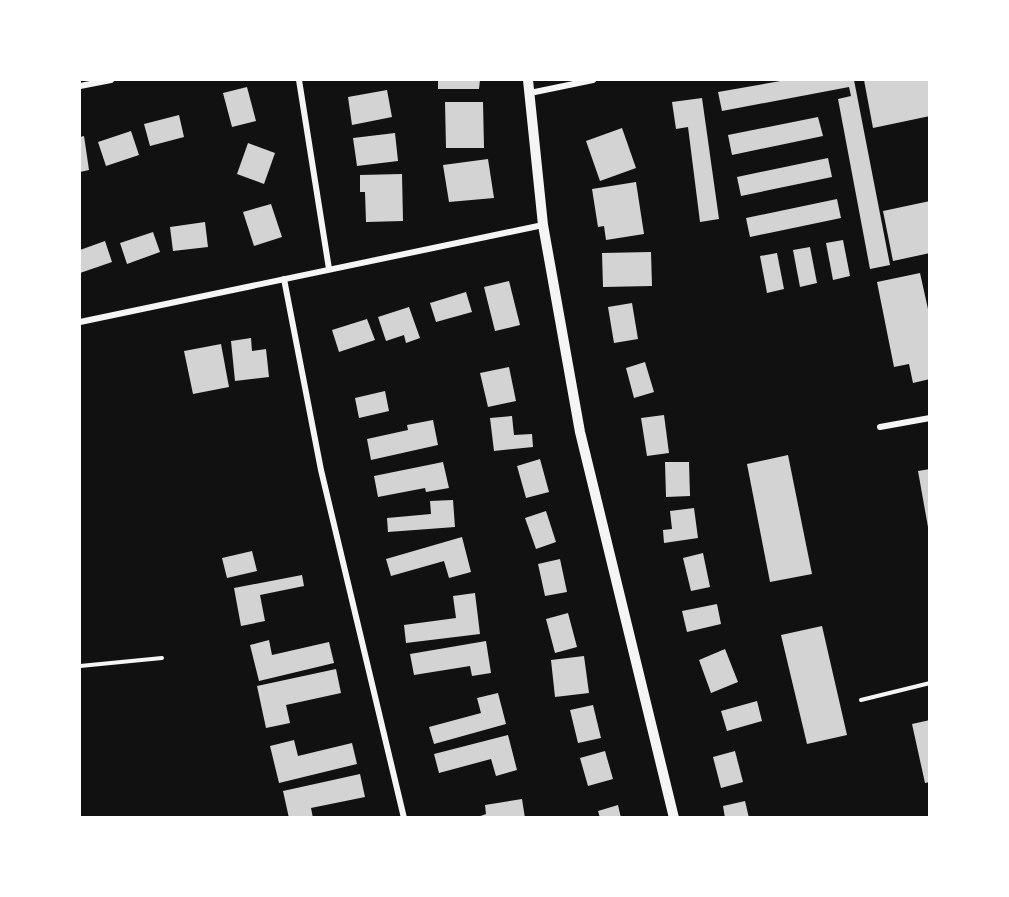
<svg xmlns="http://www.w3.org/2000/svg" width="1009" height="897" font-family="Jost,sans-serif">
	<rect width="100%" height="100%" fill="#111"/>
	<g fill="#d3d3d3">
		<polygon points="438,80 480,80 479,89 438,89"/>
		<polygon points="786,80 854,80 890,265 870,269 838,99 851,96 849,87 722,111 718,92"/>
		<polygon points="864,80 930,80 930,116 873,128"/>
		<polygon points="247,87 256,121 232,127 223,93"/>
		<polygon points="387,90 392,117 352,125 348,97"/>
		<polygon points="702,98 719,219 700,222 688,127 676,129 672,102"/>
		<polygon points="445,102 483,102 484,148 446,148"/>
		<polygon points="179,115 184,137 150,146 144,124"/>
		<polygon points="818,117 823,136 732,155 728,135"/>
		<polygon points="622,128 636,168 600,181 586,141"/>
		<polygon points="131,131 139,155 106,166 98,142"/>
		<polygon points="395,133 398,161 357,166 353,138"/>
		<polygon points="84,136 89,170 80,172 80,137"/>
		<polygon points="248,143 275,153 264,184 237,174"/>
		<polygon points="828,158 832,177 741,196 737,177"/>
		<polygon points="488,159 494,198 449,202 443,165"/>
		<polygon points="402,174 403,221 366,222 365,192 360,192 360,175"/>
		<polygon points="636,182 644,234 606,240 604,226 598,227 592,189"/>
		<polygon points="837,199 841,218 750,237 746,218"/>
		<polygon points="930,201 930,253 893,261 883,211"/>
		<polygon points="271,204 282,237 254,246 243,212"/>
		<polygon points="205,222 208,247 173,251 170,227"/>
		<polygon points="153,232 160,252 127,264 120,243"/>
		<polygon points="843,240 850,276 833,280 826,243"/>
		<polygon points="105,241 112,262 80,273 80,250"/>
		<polygon points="810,247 817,283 800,287 793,250"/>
		<polygon points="651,252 652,286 603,287 602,253"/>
		<polygon points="777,253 784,289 767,293 760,256"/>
		<polygon points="920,273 930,318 930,379 913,383 909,364 894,367 877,282"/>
		<polygon points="509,281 520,325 495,331 484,287"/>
		<polygon points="466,292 472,312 436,322 430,303"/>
		<polygon points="632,303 638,339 614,343 608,307"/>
		<polygon points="409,307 420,338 406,343 404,335 386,341 378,317"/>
		<polygon points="367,319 375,340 339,352 332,330"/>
		<polygon points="251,338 252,351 266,349 269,377 235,381 231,341"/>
		<polygon points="221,344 229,387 193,394 184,351"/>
		<polygon points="645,362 654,392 634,398 626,368"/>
		<polygon points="509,367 516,401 488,407 480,373"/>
		<polygon points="385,391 389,411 359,418 355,398"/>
		<polygon points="664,415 669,453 647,456 641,418"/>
		<polygon points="512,416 514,435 532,434 533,447 494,451 490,418"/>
		<polygon points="433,420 438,445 371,460 367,439 408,430 407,425"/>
		<polygon points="788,455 812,574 770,582 747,464"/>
		<polygon points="540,459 549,492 526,498 517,466"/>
		<polygon points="443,462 449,488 426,492 425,488 378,497 374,476"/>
		<polygon points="665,462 689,462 690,496 666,497"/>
		<polygon points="930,469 930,527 928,527 918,471"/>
		<polygon points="453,500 455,527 388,532 387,518 431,514 430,501"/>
		<polygon points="694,508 698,538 664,543 663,530 672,529 670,511"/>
		<polygon points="546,511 556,542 536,549 525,518"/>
		<polygon points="462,537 471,572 449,578 444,561 391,576 386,559"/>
		<polygon points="252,551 257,571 227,578 222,558"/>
		<polygon points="703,553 710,587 691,591 683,558"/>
		<polygon points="560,559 567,592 545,596 538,564"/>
		<polygon points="302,575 304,586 260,595 265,621 241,626 234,588"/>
		<polygon points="475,593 480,634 406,643 404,625 456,618 453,596"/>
		<polygon points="717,604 721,624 687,632 682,611"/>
		<polygon points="568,613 577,647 555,653 546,619"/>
		<polygon points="822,626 847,735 807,744 781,635"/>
		<polygon points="269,640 272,655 329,642 334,663 259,681 250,645"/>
		<polygon points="486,641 491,673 472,676 470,666 414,675 410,654"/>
		<polygon points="725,649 738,682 711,693 699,660"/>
		<polygon points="584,656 589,693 555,697 551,660"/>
		<polygon points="336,669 341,693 286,705 290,723 266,728 257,686"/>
		<polygon points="498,693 506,724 434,744 429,727 481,713 477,698"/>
		<polygon points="757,701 762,721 727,731 721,711"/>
		<polygon points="593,705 601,738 578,743 570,710"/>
		<polygon points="930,720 930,782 925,783 912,724"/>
		<polygon points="508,735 517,770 496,776 491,759 439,773 434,754"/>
		<polygon points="294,740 298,756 352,743 357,764 279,783 270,746"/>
		<polygon points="605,751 613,779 588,786 580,758"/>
		<polygon points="735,751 743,782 721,788 713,757"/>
		<polygon points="360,774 365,797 311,808 313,818 289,818 283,791"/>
		<polygon points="522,799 525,818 475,818 486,814 485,805"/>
		<polygon points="745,801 749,818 725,818 723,806"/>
		<polygon points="618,805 621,818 600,818 598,811"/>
	</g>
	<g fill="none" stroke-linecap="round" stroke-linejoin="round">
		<g stroke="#f5f5f5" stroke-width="4">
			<polyline points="80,666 162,658"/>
			<polyline points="861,700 930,683"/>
		</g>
		<g stroke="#f5f5f5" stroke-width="6">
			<polyline points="299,80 329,269"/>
			<polyline points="80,86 111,80"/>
			<polyline points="530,93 593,80"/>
			<polyline points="284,279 321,470 404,818"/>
			<polyline points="80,322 543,225"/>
			<polyline points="880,427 930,418"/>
		</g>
		<polyline stroke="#f5f5f5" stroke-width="10" points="528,80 543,225 580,432 674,818"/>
	</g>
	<rect width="1009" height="897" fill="none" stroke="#ffffff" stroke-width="162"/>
</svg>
